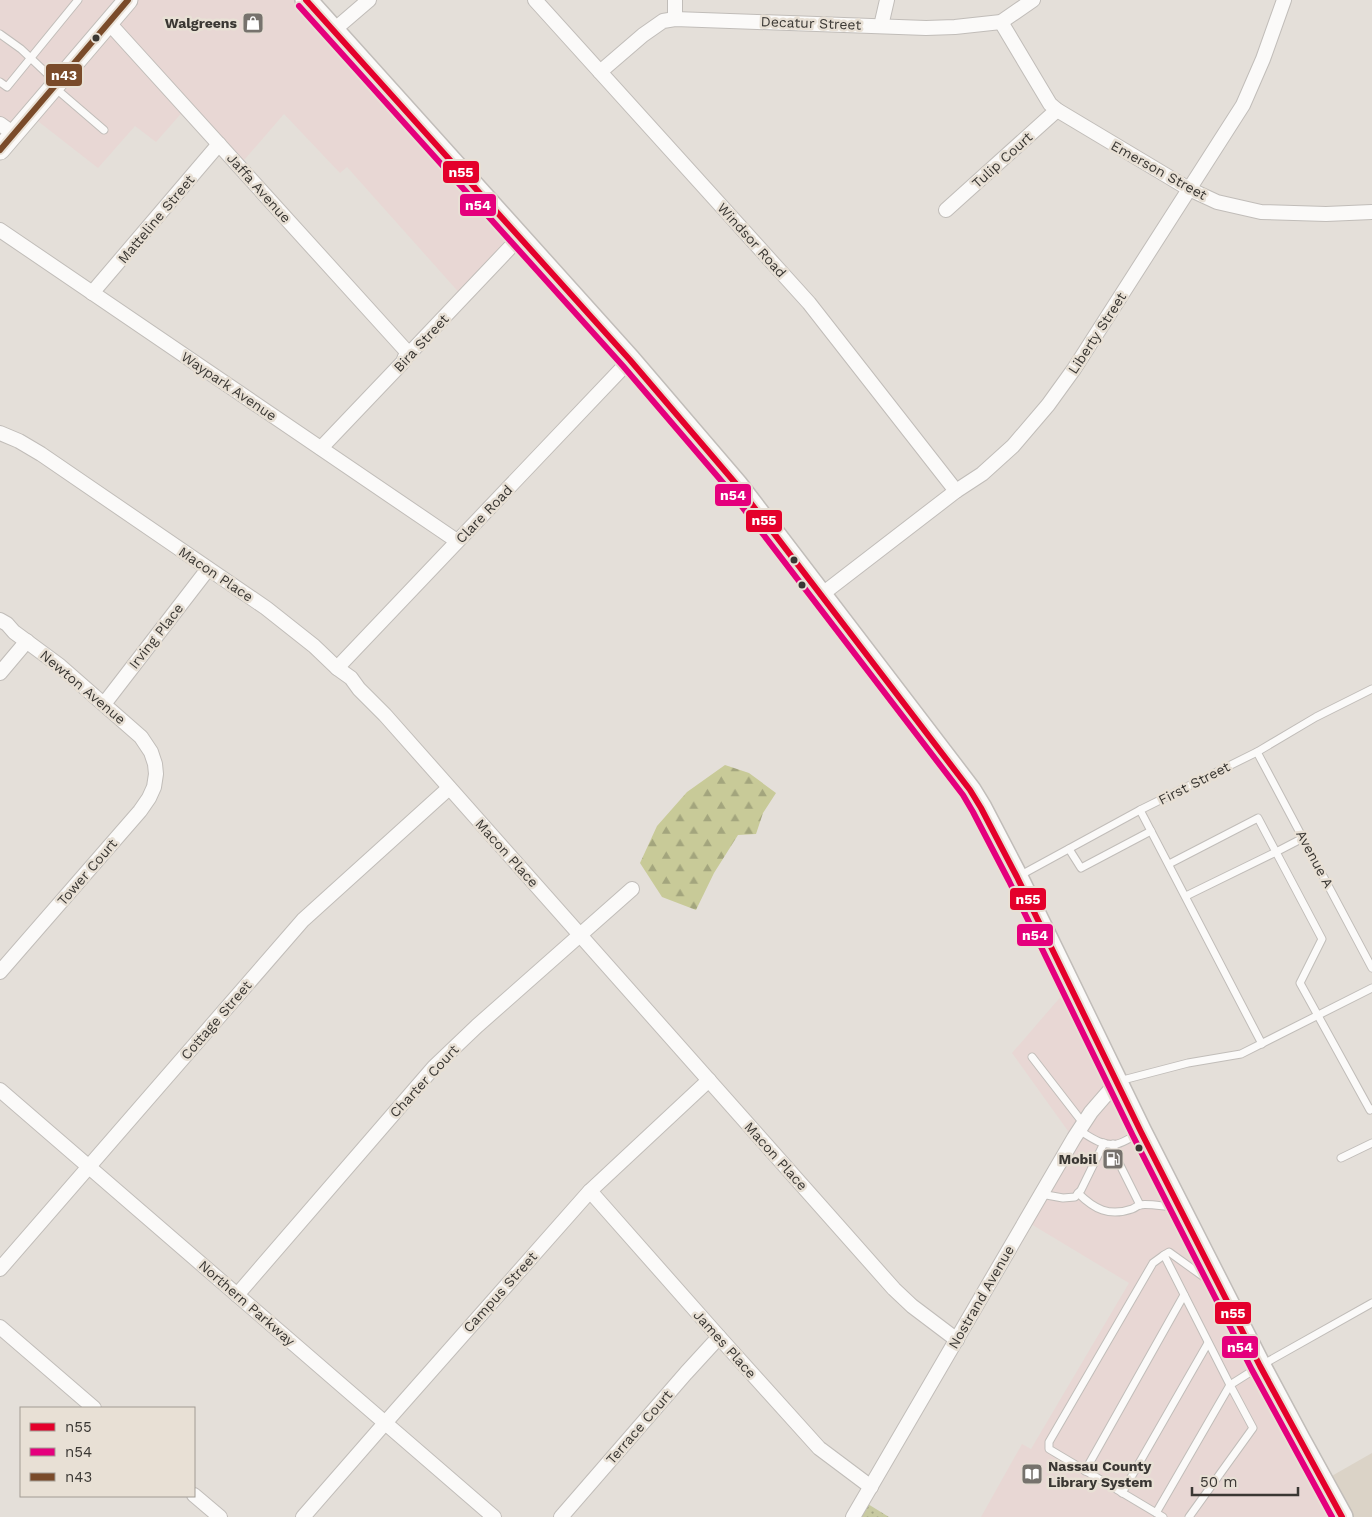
<svg xmlns="http://www.w3.org/2000/svg" width="1372" height="1517" font-family="'Work Sans',sans-serif">
	<defs>
		<pattern id="grass-dots" width="8" height="8" patternUnits="userSpaceOnUse" patternTransform="scale(1.25)"><rect width="8" height="8" fill="#c8caa1"/><path d="M2 2h.1M6 6h.1" fill="none" stroke="#a3a584" stroke-width="1.8" stroke-linecap="round"/></pattern>
		<pattern id="forest-firs" width="22" height="20" patternUnits="userSpaceOnUse" patternTransform="scale(1.25)"><rect width="22" height="20" fill="#c8ca98"/><path d="M5 1l3.5 6h-7zM16 11l3.5 6h-7z" fill="#a3a57d"/></pattern>
	</defs>
	<rect width="100%" height="100%" fill="#e4dfd9"/>
	<g fill="#e8d7d4">
		<polygon points="0,0 306,0 520,237 463,297 347,167 340,173 284,114 239,166 186,108 156,142 135,126 98,168 30,115 14,134 0,124"/>
		<polygon points="1070,986 1342,1517 981,1517 1022,1444 1031,1449 1129,1283 1026,1221 1073,1138 1012,1053"/>
	</g>
	<polygon fill="#dbd3c7" points="1372,1453 1372,1517 1342,1517 1323,1481"/>
	<polygon fill="url(#grass-dots)" points="863,1501 889,1517 853,1517"/>
	<polygon fill="url(#forest-firs)" points="725,765 749,773 776,793 763,813 756,834 738,835 714,873 696,910 662,897 640,863 657,826 687,792"/>
	<g fill="none" stroke-linecap="round" stroke-linejoin="round">
		<g stroke="#c1bdb9" stroke-width="9">
			<g id="service">
				<polyline points="0,34 21,49 57,83"/>
				<polyline points="0,82 7,87 78,0"/>
				<polyline points="54,87 104,130"/>
				<polyline points="1257,752 1372,968"/>
				<polyline points="1140,810 1262,1044"/>
				<polyline points="1069,849 1081,868 1151,831"/>
				<polyline points="1169,864 1258,818 1276,852 1303,838"/>
				<polyline points="1019,876 1140,810 1257,752 1316,717 1372,689"/>
				<polyline points="1186,896 1276,852 1322,939 1300,983 1370,1110 1372,1109"/>
				<polyline points="1032,1057 1083,1123"/>
				<polyline points="1119,1081 1188,1063 1241,1054 1372,988"/>
				<path d="M1079,1130c11,7 24,17 38,14 8,-2 16,-8 23,-11"/>
				<polyline points="1113,1144 1116,1157 1140,1205"/>
				<polyline points="1341,1158 1372,1143"/>
				<path d="M1078,1193c16,16 31,24 54,16 3,-1 5,-3 7,-4 9,-2 27,2 36,2"/>
				<polyline points="1041,1194 1063,1198 1075,1197 1081,1190 1104,1143"/>
				<polyline points="1164,1255 1169,1252 1208,1280"/>
				<polyline points="1085,1471 1184,1295"/>
				<polyline points="1122,1493 1208,1343"/>
				<polyline points="1156,1513 1230,1385 1164,1255 1153,1263 1049,1442 1049,1449 1163,1517"/>
				<polyline points="1189,1517 1253,1428 1230,1385 1260,1366 1372,1303"/>
			</g>
		</g>
		<g stroke="#c1bdb9" stroke-width="16">
			<g id="minor">
				<polyline points="535,0 809,303 956,491"/>
				<polyline points="675,0 675,19"/>
				<polyline points="1001,22 1050,104 1057,110 1189,189 1217,202 1261,212 1326,214 1372,212"/>
				<polyline points="109,23 409,354"/>
				<polyline points="881,26 887,0"/>
				<polyline points="334,30 369,0"/>
				<polyline points="600,72 643,35 663,21 675,19 926,28 955,27 1001,22 1033,0"/>
				<polyline points="0,124 14,134"/>
				<polyline points="946,210 1057,110"/>
				<polyline points="0,230 457,541"/>
				<polyline points="92,293 219,144"/>
				<polyline points="0,433 19,441 41,454 266,608 314,646 337,668 351,678 359,689 385,715 894,1289 912,1306 957,1340"/>
				<polyline points="321,448 403,362 405,357 409,354 520,237"/>
				<polyline points="821,595 956,491 982,474 1013,446 1048,405 1074,369 1243,105 1263,59 1284,0"/>
				<polyline points="0,620 7,624 14,632 60,666 141,737 151,752 155,764 156,774 154,787 149,798 140,811 0,972"/>
				<polyline points="337,668 630,360"/>
				<polyline points="0,673 27,641"/>
				<polyline points="104,704 208,569"/>
				<polyline points="0,1090 494,1517"/>
				<polyline points="590,1191 719,1337 819,1448 871,1487"/>
				<polyline points="0,1269 303,920 449,788"/>
				<polyline points="237,1295 434,1067 477,1026 632,889"/>
				<polyline points="0,1327 94,1408"/>
				<polyline points="194,1495 220,1517"/>
				<polyline points="303,1517 385,1423 590,1191 709,1080"/>
				<polyline points="561,1517 686,1373 719,1337"/>
				<polyline points="853,1517 1074,1138 1091,1112 1117,1082"/>
			</g>
		</g>
		<g stroke="#c1bdb9" stroke-width="21">
			<polyline id="secondary" points="0,150 128,0"/>
		</g>
		<g stroke="#c1bdb9" stroke-width="24">
			<polyline id="primary" points="306,0 630,360 737,485 970,790 981,808 1017,877 1141,1132 1260,1366 1299,1439 1342,1517"/>
		</g>
		<use href="#service" stroke="#fbfaf9" stroke-width="7"/>
		<use href="#minor" stroke="#fbfaf9" stroke-width="14"/>
		<use href="#secondary" stroke="#fbfaf9" stroke-width="19"/>
		<use href="#primary" stroke="#fbfaf9" stroke-width="21"/>
		<g stroke="#e8e0d5" stroke-width="10">
			<polyline id="bus-1" points="306,0 630,360 737,485 970,790 981,808 1017,877 1141,1132 1260,1366 1342,1517"/>
		</g>
		<g stroke="#e8e0d5" stroke-width="10">
			<polyline id="bus-2" points="299,6 623,366 730,491 963,795 973,812 1009,881 1133,1136 1252,1370 1332,1517"/>
		</g>
		<g stroke="#e8e0d5" stroke-width="10">
			<polyline id="bus-3" points="0,150 128,0"/>
		</g>
		<use href="#bus-1" stroke="#e4002b" stroke-width="6"/>
		<use href="#bus-2" stroke="#e5007d" stroke-width="6"/>
		<use href="#bus-3" stroke="#7a4b2a" stroke-width="6"/>
	</g>
	<defs>
		<g id="shop-square" transform="scale(1.125)"><rect x="-9" y="-9" width="18" height="18" rx="4" fill="#76726d" stroke="#e8e0d5"/><path d="M-5-2.5h2.3a2.7 3.5 0 0 1 5.4 0H5L5.5 6h-11ZM-1.5-2.5h3a1.5 2.3 0 0 0-3 0Z" fill="#fff"/></g>
		<g id="fuel-square" transform="scale(1.125)"><rect x="-9" y="-9" width="18" height="18" rx="4" fill="#76726d" stroke="#e8e0d5"/><path d="M-5.5-6h7V0h2V4h1.3V-2.5L3-4.5l.8-.8L6-3V5H2.5V1h-1V6h-7ZM-4.2-4.7v3.2H.2V-4.7Z" fill="#fff"/></g>
		<g id="library-square" transform="scale(1.125)"><rect x="-9" y="-9" width="18" height="18" rx="4" fill="#76726d" stroke="#e8e0d5"/><path d="M-6-4Q-3-5.5-.7-3.5V5Q-3 3-6 4ZM6-4Q3-5.5 .7-3.5V5Q3 3 6 4Z" fill="#fff"/></g>
	</defs>
	<g fill-rule="evenodd">
		<use href="#shop-square" x="253" y="23"/>
		<use href="#fuel-square" x="1113" y="1159"/>
		<use href="#library-square" x="1032" y="1474"/>
	</g>
	<g fill="#3a3733" stroke="#e8e0d5" stroke-width="2">
		<circle cx="96" cy="38" r="4.5"/>
		<circle cx="794" cy="560" r="4.5"/>
		<circle cx="802" cy="585" r="4.5"/>
		<circle cx="1139" cy="1148" r="4.5"/>
	</g>
	<g text-anchor="middle" dominant-baseline="central" stroke-width="5" stroke-linejoin="round" paint-order="stroke">
		<g font-size="14" font-weight="bold" fill="#3a3733" stroke="#e8e0d5" text-anchor="end">
			<text x="237" y="23">Walgreens</text>
			<text x="1097" y="1159">Mobil</text>
			<text x="1048" y="1466" text-anchor="start">Nassau County<tspan x="1048" dy="16">Library System</tspan></text>
		</g>
		<g font-size="14" fill="#3a3733" stroke="#e8e0d5">
			<text transform="translate(811 23) rotate(2)">Decatur Street</text>
			<text transform="translate(1002 160) rotate(-42)">Tulip Court</text>
			<text transform="translate(1159 170) rotate(29)">Emerson Street</text>
			<text transform="translate(259 188) rotate(48)">Jaffa Avenue</text>
			<text transform="translate(156 219) rotate(-50)">Matteline Street</text>
			<text transform="translate(752 240) rotate(48)">Windsor Road</text>
			<text transform="translate(1097 333) rotate(-57)">Liberty Street</text>
			<text transform="translate(421 343) rotate(-47)">Bira Street</text>
			<text transform="translate(229 386) rotate(34)">Waypark Avenue</text>
			<text transform="translate(484 514) rotate(-46)">Clare Road</text>
			<text transform="translate(216 574) rotate(34)">Macon Place</text>
			<text transform="translate(156 636) rotate(-52)">Irving Place</text>
			<text transform="translate(83 687) rotate(40)">Newton Avenue</text>
			<text transform="translate(1194 783) rotate(-27)">First Street</text>
			<text transform="translate(507 853) rotate(48)">Macon Place</text>
			<text transform="translate(1315 859) rotate(62)">Avenue A</text>
			<text transform="translate(87 872) rotate(-49)">Tower Court</text>
			<text transform="translate(216 1020) rotate(-49)">Cottage Street</text>
			<text transform="translate(424 1081) rotate(-47)">Charter Court</text>
			<text transform="translate(776 1156) rotate(48)">Macon Place</text>
			<text transform="translate(500 1292) rotate(-48)">Campus Street</text>
			<text transform="translate(981 1297) rotate(-60)">Nostrand Avenue</text>
			<text transform="translate(247 1303) rotate(41)">Northern Parkway</text>
			<text transform="translate(725 1344) rotate(48)">James Place</text>
			<text transform="translate(639 1427) rotate(-49)">Terrace Court</text>
		</g>
	</g>
	<g stroke="#e8e0d5" stroke-width="2">
		<rect x="45" y="63" width="38" height="24" rx="5" fill="#7a4b2a"/>
		<rect x="442" y="160" width="38" height="24" rx="5" fill="#e4002b"/>
		<rect x="459" y="193" width="38" height="24" rx="5" fill="#e5007d"/>
		<rect x="714" y="483" width="38" height="24" rx="5" fill="#e5007d"/>
		<rect x="745" y="509" width="38" height="24" rx="5" fill="#e4002b"/>
		<rect x="1009" y="887" width="38" height="24" rx="5" fill="#e4002b"/>
		<rect x="1016" y="923" width="38" height="24" rx="5" fill="#e5007d"/>
		<rect x="1214" y="1301" width="38" height="24" rx="5" fill="#e4002b"/>
		<rect x="1221" y="1335" width="38" height="24" rx="5" fill="#e5007d"/>
	</g>
	<g font-size="14" text-anchor="middle" font-weight="bold" fill="#fff">
		<text x="64" y="80">n43</text>
		<text x="461" y="177">n55</text>
		<text x="478" y="210">n54</text>
		<text x="733" y="500">n54</text>
		<text x="764" y="525">n55</text>
		<text x="1028" y="904">n55</text>
		<text x="1035" y="940">n54</text>
		<text x="1233" y="1318">n55</text>
		<text x="1240" y="1352">n54</text>
	</g>
	<rect x="20" y="1407" width="175" height="90" fill="#e8e0d5" stroke="#a29c94"/>
	<rect x="30" y="1423" width="25" height="8" fill="#e4002b" stroke="#a29c94"/>
	<text x="65" y="1432" font-size="15" fill="#3a3733">n55</text>
	<rect x="30" y="1448" width="25" height="8" fill="#e5007d" stroke="#a29c94"/>
	<text x="65" y="1457" font-size="15" fill="#3a3733">n54</text>
	<rect x="30" y="1473" width="25" height="8" fill="#7a4b2a" stroke="#a29c94"/>
	<text x="65" y="1482" font-size="15" fill="#3a3733">n43</text>
	<path d="M1192 1487v8h106v-8" fill="none" stroke="#3a3733" stroke-width="2.5"/>
	<text x="1200" y="1487" font-size="15" fill="#3a3733" stroke="#e8e0d5" stroke-width="4" paint-order="stroke">50 m</text>
</svg>
